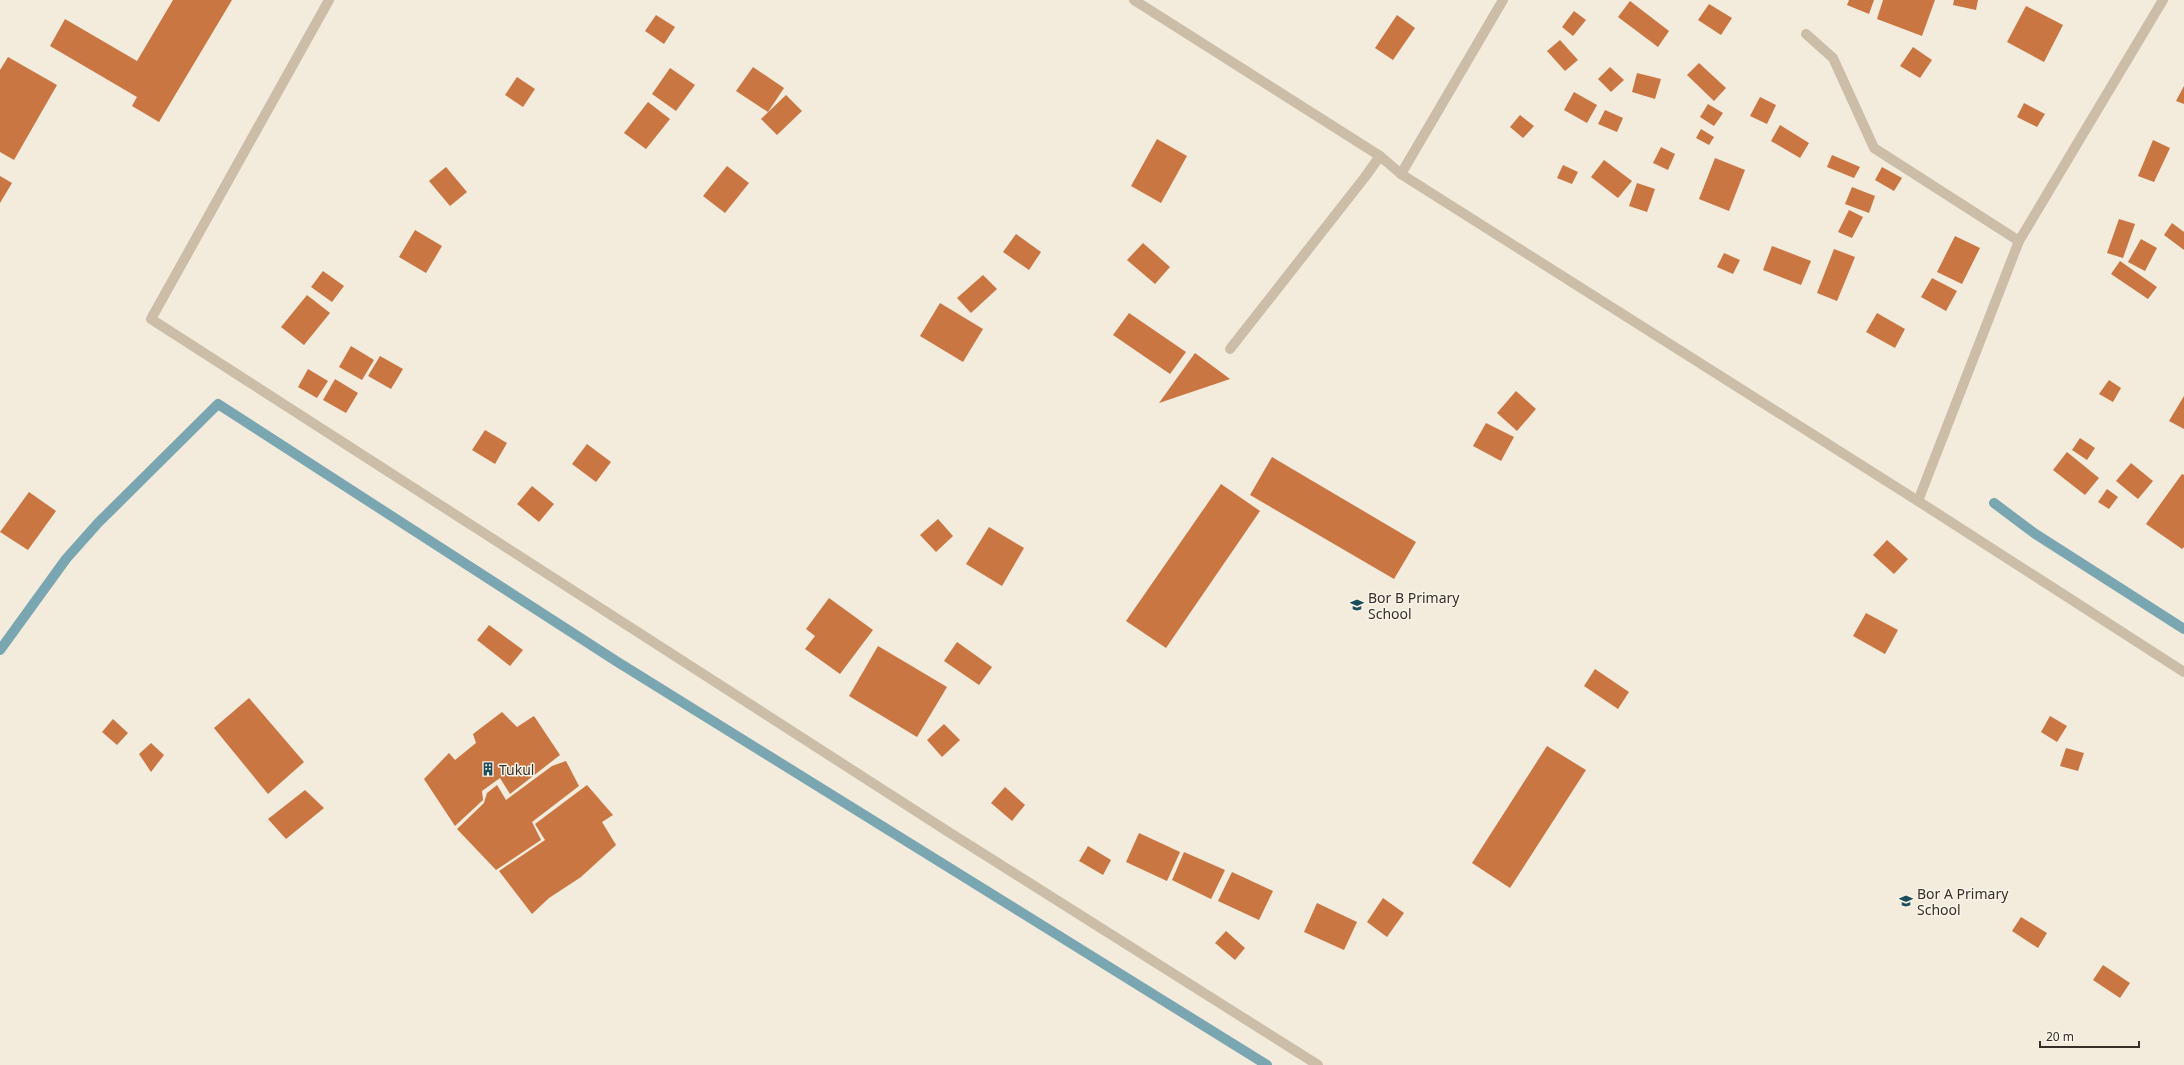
<svg xmlns="http://www.w3.org/2000/svg" width="2184" height="1065" font-family="'Noto Sans',sans-serif">
	<rect width="100%" height="100%" fill="#f3ebdb"/>
	<g fill="none" stroke-linecap="round" stroke-linejoin="round">
		<g stroke="#79a6b1" stroke-width="10">
			<polyline points="1994,503 2034,533 2184,629"/>
			<polyline points="0,650 66,559 98,523 218,404 616,661 1267,1065"/>
		</g>
	</g>
	<g fill="#c97642">
		<polygon points="173,0 232,0 159,122 132,106 137,97 50,46 65,19 137,61"/>
		<polygon points="1849,0 1874,0 1869,14 1847,5"/>
		<polygon points="1883,0 1935,0 1922,36 1877,19"/>
		<polygon points="1954,0 1978,0 1976,10 1953,5"/>
		<polygon points="1630,1 1669,31 1658,47 1618,17"/>
		<polygon points="1709,4 1732,18 1721,35 1698,20"/>
		<polygon points="2026,6 2063,25 2044,62 2007,42"/>
		<polygon points="1574,11 1586,20 1573,36 1562,27"/>
		<polygon points="656,15 675,27 664,44 645,31"/>
		<polygon points="1397,15 1415,28 1393,60 1375,48"/>
		<polygon points="1560,40 1578,60 1565,71 1547,51"/>
		<polygon points="1913,47 1932,60 1920,78 1900,66"/>
		<polygon points="8,57 57,85 14,160 0,152 0,70"/>
		<polygon points="1699,63 1726,88 1714,101 1687,75"/>
		<polygon points="753,67 784,88 768,112 736,91"/>
		<polygon points="1610,67 1624,80 1611,92 1598,79"/>
		<polygon points="670,68 695,85 676,111 652,94"/>
		<polygon points="1637,73 1661,79 1655,99 1632,92"/>
		<polygon points="517,77 535,89 523,107 505,95"/>
		<polygon points="2184,86 2184,104 2176,101"/>
		<polygon points="1574,92 1597,105 1587,123 1564,110"/>
		<polygon points="786,95 802,111 777,135 761,119"/>
		<polygon points="1760,97 1776,105 1767,124 1750,116"/>
		<polygon points="648,102 670,119 646,149 624,133"/>
		<polygon points="2024,103 2045,114 2037,127 2017,117"/>
		<polygon points="1708,104 1723,113 1714,126 1700,117"/>
		<polygon points="1605,110 1623,118 1617,132 1598,124"/>
		<polygon points="1520,115 1534,126 1523,138 1510,127"/>
		<polygon points="1780,125 1809,143 1800,158 1771,141"/>
		<polygon points="1701,129 1714,137 1709,145 1696,138"/>
		<polygon points="1157,139 1187,156 1161,203 1131,186"/>
		<polygon points="2153,140 2170,148 2154,182 2138,176"/>
		<polygon points="1661,147 1675,154 1668,170 1653,163"/>
		<polygon points="1832,155 1860,167 1854,178 1827,167"/>
		<polygon points="1715,158 1745,170 1729,211 1699,199"/>
		<polygon points="1604,160 1632,181 1618,198 1591,177"/>
		<polygon points="1563,165 1578,172 1572,184 1557,178"/>
		<polygon points="727,166 749,183 725,213 703,196"/>
		<polygon points="446,167 467,192 450,206 429,181"/>
		<polygon points="1882,167 1902,178 1894,191 1875,180"/>
		<polygon points="0,176 12,183 0,203"/>
		<polygon points="1637,183 1655,189 1647,212 1629,206"/>
		<polygon points="1852,187 1875,196 1869,213 1845,204"/>
		<polygon points="1849,210 1863,217 1852,238 1838,232"/>
		<polygon points="2119,219 2135,224 2123,258 2107,253"/>
		<polygon points="2172,223 2184,232 2184,250 2164,235"/>
		<polygon points="415,230 442,246 426,273 399,257"/>
		<polygon points="1016,234 1041,252 1029,270 1003,252"/>
		<polygon points="1955,236 1980,248 1962,284 1937,272"/>
		<polygon points="2141,239 2157,248 2145,271 2128,262"/>
		<polygon points="1143,243 1170,267 1155,284 1127,260"/>
		<polygon points="1772,246 1811,261 1801,285 1763,270"/>
		<polygon points="1834,249 1855,257 1837,301 1817,293"/>
		<polygon points="1724,253 1740,260 1733,274 1717,267"/>
		<polygon points="2120,261 2157,287 2148,299 2111,274"/>
		<polygon points="323,271 344,286 332,302 311,287"/>
		<polygon points="983,275 997,289 971,313 957,298"/>
		<polygon points="1932,278 1957,291 1946,311 1921,297"/>
		<polygon points="307,295 330,313 304,345 281,327"/>
		<polygon points="940,303 983,329 963,362 920,336"/>
		<polygon points="1129,313 1186,352 1170,374 1113,335"/>
		<polygon points="1877,313 1905,329 1895,348 1866,332"/>
		<polygon points="351,346 374,360 362,380 339,367"/>
		<polygon points="1195,353 1230,379 1159,403"/>
		<polygon points="380,356 403,369 391,389 368,376"/>
		<polygon points="308,369 328,381 317,398 298,387"/>
		<polygon points="335,379 358,393 346,413 323,400"/>
		<polygon points="2109,380 2121,388 2113,402 2099,394"/>
		<polygon points="1516,391 1536,409 1517,431 1497,413"/>
		<polygon points="2184,396 2184,429 2169,421"/>
		<polygon points="1486,423 1514,437 1501,461 1473,446"/>
		<polygon points="485,430 507,443 495,464 472,450"/>
		<polygon points="2080,438 2095,448 2087,460 2072,450"/>
		<polygon points="587,444 611,462 596,482 572,464"/>
		<polygon points="2067,452 2099,478 2085,495 2053,470"/>
		<polygon points="1272,457 1416,542 1394,579 1250,495"/>
		<polygon points="2131,463 2153,481 2138,499 2116,481"/>
		<polygon points="2182,474 2184,475 2184,547 2182,549 2146,524"/>
		<polygon points="1221,484 1260,511 1166,648 1126,621"/>
		<polygon points="532,486 554,504 539,522 517,504"/>
		<polygon points="2107,489 2118,497 2109,509 2098,502"/>
		<polygon points="29,492 56,511 28,550 0,532"/>
		<polygon points="938,519 953,536 936,552 920,535"/>
		<polygon points="989,527 1024,548 1002,586 966,564"/>
		<polygon points="1887,540 1908,559 1894,574 1873,555"/>
		<polygon points="829,598 873,630 840,674 805,649 815,636 806,629"/>
		<polygon points="1866,613 1898,630 1885,654 1853,636"/>
		<polygon points="489,625 523,650 510,666 477,640"/>
		<polygon points="957,642 992,667 979,685 944,661"/>
		<polygon points="878,646 947,687 917,737 849,696"/>
		<polygon points="1595,669 1629,692 1618,709 1584,686"/>
		<polygon points="249,698 304,762 268,794 214,728"/>
		<polygon points="502,712 517,727 534,716 560,755 510,794 500,778 482,791 483,800 455,826 424,779 449,753 455,760 476,743 473,734"/>
		<polygon points="2050,716 2067,726 2057,742 2041,732"/>
		<polygon points="113,719 128,733 117,745 102,732"/>
		<polygon points="944,724 960,740 942,757 927,740"/>
		<polygon points="151,743 164,755 151,772 139,754"/>
		<polygon points="1547,746 1586,770 1510,888 1472,863"/>
		<polygon points="2066,748 2084,753 2078,771 2060,766"/>
		<polygon points="566,761 579,786 532,822 541,840 496,870 457,829 484,803 487,793 497,785 506,800 552,766"/>
		<polygon points="587,785 613,815 602,822 616,845 581,877 549,898 532,914 499,871 545,840 535,824"/>
		<polygon points="1005,787 1025,805 1012,821 991,803"/>
		<polygon points="305,790 324,808 286,839 268,819"/>
		<polygon points="1139,833 1180,852 1167,881 1126,862"/>
		<polygon points="1088,846 1111,860 1103,875 1079,861"/>
		<polygon points="1184,852 1225,870 1211,899 1172,880"/>
		<polygon points="1232,872 1273,891 1259,920 1218,901"/>
		<polygon points="1383,898 1404,913 1387,937 1367,922"/>
		<polygon points="1317,903 1357,922 1344,950 1304,932"/>
		<polygon points="2021,917 2047,933 2038,948 2012,931"/>
		<polygon points="1226,931 1245,948 1235,960 1215,943"/>
		<polygon points="2103,965 2130,983 2120,998 2093,980"/>
	</g>
	<g fill="none" stroke-linecap="round" stroke-linejoin="round">
		<g stroke="#cbbda7" stroke-width="10">
			<polyline points="329,0 151,319 947,831 1318,1065"/>
			<polyline points="1134,0 1380,156 1401,174 1918,501 2184,672"/>
			<polyline points="1806,34 1833,58 1874,148 2019,241"/>
			<polyline points="1401,174 1503,0"/>
			<polyline points="1230,349 1365,177 1380,156"/>
			<polyline points="1918,501 2019,241 2163,0"/>
		</g>
	</g>
	<defs>
		<g id="school-bare" transform="scale(1.08)"><path d="M0-5L7-2L0 1L-7-2ZM-4 1L0 2.5L4 1V4Q0 6-4 4Z" fill="#1c4d5a" stroke="#faf4e8" stroke-width="2.5" paint-order="stroke"/></g>
		<g id="building-bare" transform="scale(1.08)"><path d="M-4-6H4V6H1V3H-1V6H-4ZM-2.5-4.3h1.7v1.8h-1.7ZM.8-4.3h1.7v1.8H.8ZM-2.5-1h1.7V.8h-1.7ZM.8-1h1.7V.8H.8Z" fill="#1c4d5a" stroke="#faf4e8" stroke-width="2.5" paint-order="stroke"/></g>
	</defs>
	<g fill-rule="evenodd">
		<use href="#school-bare" x="1357" y="605"/>
		<use href="#building-bare" x="488" y="769"/>
		<use href="#school-bare" x="1906" y="901"/>
	</g>
	<g text-anchor="middle" dominant-baseline="central" stroke-width="3" stroke-linejoin="round" paint-order="stroke">
		<g font-size="14" fill="#372f28" stroke="#faf4e8" text-anchor="start">
			<text x="1368" y="597">Bor B Primary<tspan x="1368" dy="16">School</tspan></text>
			<text x="499" y="769">Tukul</text>
			<text x="1917" y="893">Bor A Primary<tspan x="1917" dy="16">School</tspan></text>
		</g>
	</g>
	<path d="M2040 1041v6h99v-6" fill="none" stroke="#372f28" stroke-width="2"/>
	<text x="2046" y="1041" font-size="12" fill="#372f28" stroke="#faf4e8" stroke-width="3" paint-order="stroke">20 m</text>
</svg>
